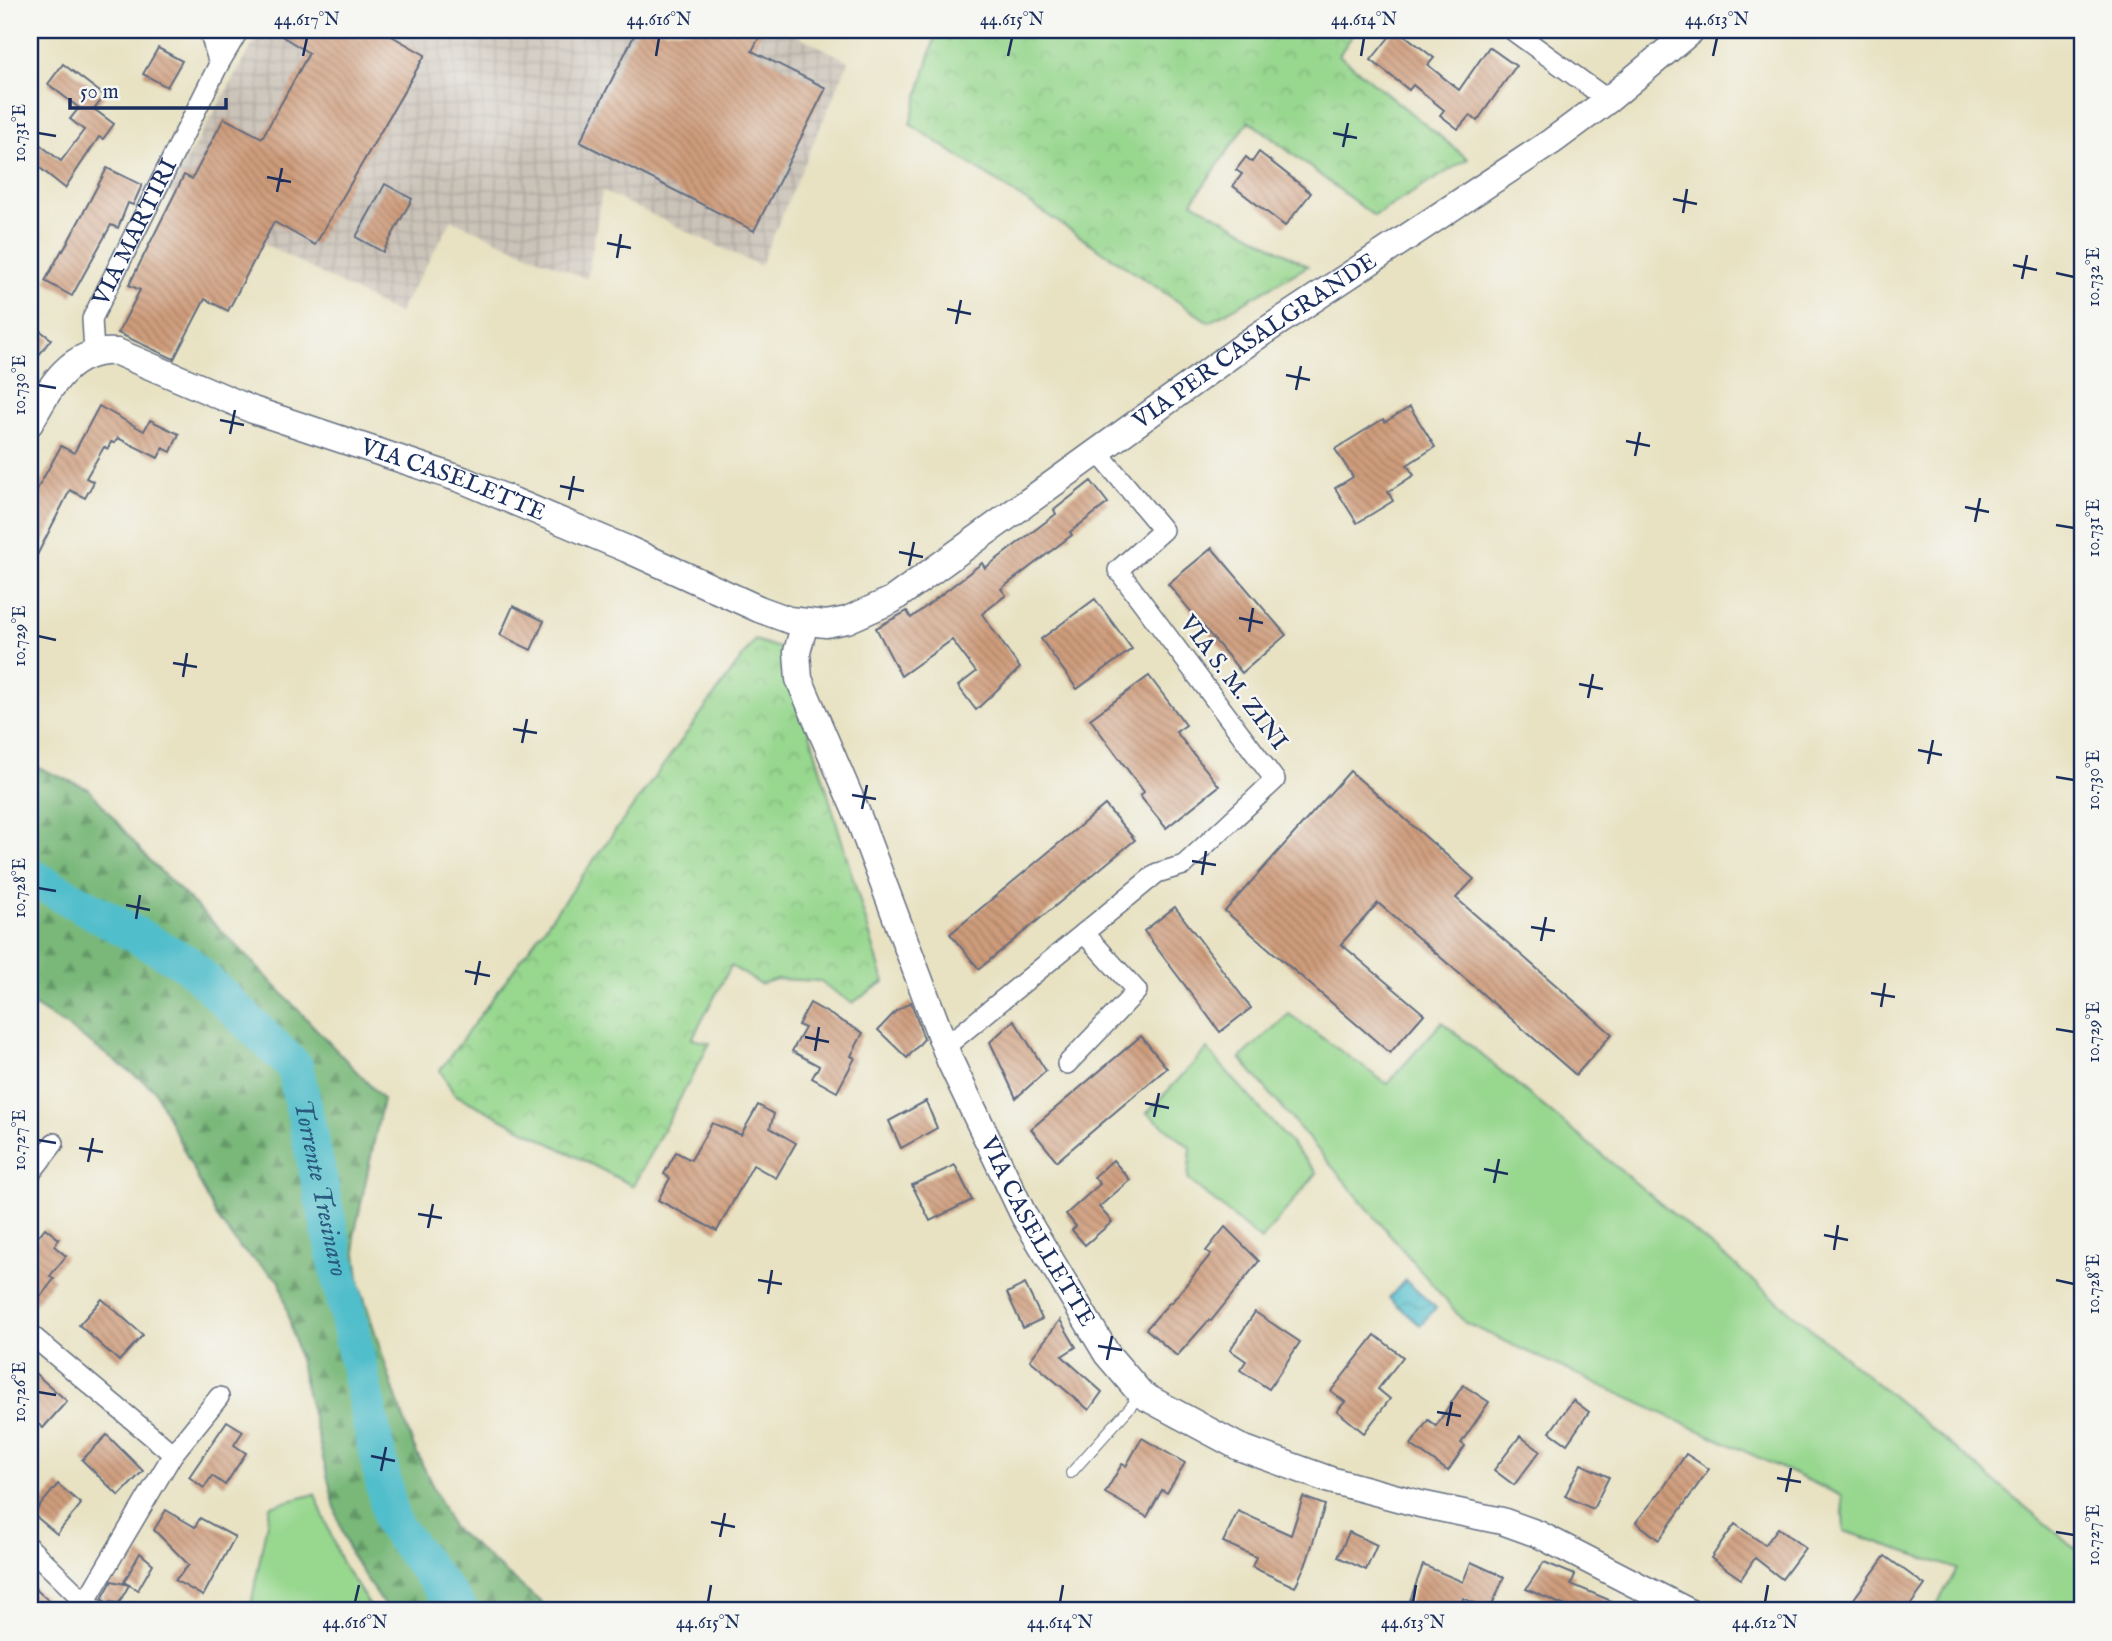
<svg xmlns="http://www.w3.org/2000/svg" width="2112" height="1641" font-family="'IM FELL English',serif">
	<defs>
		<pattern id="industrial-grid" width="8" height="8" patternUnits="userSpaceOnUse" patternTransform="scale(1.75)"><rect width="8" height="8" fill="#cbc3b8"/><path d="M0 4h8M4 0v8" fill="none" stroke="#aea8a1"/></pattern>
		<pattern id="forest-firs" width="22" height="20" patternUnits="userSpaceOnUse" patternTransform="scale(1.75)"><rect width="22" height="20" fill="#79b879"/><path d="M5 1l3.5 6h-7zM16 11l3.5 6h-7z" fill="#629666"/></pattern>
		<pattern id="park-crowns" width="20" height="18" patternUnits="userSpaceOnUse" patternTransform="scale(1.75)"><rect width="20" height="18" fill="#97d78e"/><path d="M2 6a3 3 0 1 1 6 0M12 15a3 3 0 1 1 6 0" fill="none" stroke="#82b97d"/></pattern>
		<pattern id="water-waves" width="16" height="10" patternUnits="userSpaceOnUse" patternTransform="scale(1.75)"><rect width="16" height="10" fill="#51becb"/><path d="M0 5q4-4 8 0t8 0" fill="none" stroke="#429ba8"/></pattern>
		<pattern id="building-back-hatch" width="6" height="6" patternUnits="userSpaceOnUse" patternTransform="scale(1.75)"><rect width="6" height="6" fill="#cf9c7b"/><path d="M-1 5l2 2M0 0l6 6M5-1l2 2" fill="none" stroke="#a78068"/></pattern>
	</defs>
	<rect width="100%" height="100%" fill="#f6f6f2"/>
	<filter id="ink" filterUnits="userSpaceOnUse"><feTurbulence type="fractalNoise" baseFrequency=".0143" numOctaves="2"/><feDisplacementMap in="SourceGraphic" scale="14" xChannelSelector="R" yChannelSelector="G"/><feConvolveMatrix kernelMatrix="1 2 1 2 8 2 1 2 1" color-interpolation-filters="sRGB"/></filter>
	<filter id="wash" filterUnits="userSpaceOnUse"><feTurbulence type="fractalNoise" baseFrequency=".00686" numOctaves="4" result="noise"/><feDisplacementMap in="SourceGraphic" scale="28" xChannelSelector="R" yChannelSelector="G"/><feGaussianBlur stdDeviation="1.57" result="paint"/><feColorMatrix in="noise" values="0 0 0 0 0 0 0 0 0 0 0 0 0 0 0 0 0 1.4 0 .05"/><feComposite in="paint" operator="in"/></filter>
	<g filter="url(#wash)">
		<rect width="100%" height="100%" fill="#e8e2c2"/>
		<polygon fill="url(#industrial-grid)" points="261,30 786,30 849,61 760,266 602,191 587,279 452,220 398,314 168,193"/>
		<g fill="#97d78e" stroke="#598376" stroke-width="2">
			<polygon points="1289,1014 1387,1084 1442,1022 2082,1554 2082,1611 1933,1611 1957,1569 1844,1531 1842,1496 1465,1323 1240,1058"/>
			<polygon points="1207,1049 1317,1173 1261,1240 1188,1179 1191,1148 1147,1113"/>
			<polygon points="315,1494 341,1561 373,1611 250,1611 270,1506"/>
		</g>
		<polygon fill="url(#forest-firs)" stroke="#4a746c" stroke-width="2" points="30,764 89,789 148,859 239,948 383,1099 354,1237 360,1285 393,1388 413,1445 452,1527 551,1611 388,1611 350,1554 337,1516 280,1281 240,1248 216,1216 154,1089 69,1028 30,1003"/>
		<g fill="url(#park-crowns)" stroke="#598376" stroke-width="2">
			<polygon points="937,30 1356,30 1339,55 1468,159 1374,216 1249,121 1192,202 1308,266 1209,322 910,124"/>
			<polygon points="755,640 785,650 884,982 852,1003 819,981 777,979 760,984 731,966 692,1039 710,1043 633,1186 454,1094 440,1070"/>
		</g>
		<polygon fill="url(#water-waves)" stroke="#367694" stroke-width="2" points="1405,1280 1436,1308 1420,1325 1389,1298"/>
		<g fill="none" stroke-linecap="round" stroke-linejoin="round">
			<path stroke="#51becb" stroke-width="37" id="s1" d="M30,876l158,88 107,103 97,456 68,88"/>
		</g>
		<g id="blocks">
			<g fill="url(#building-back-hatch)">
				<polygon points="272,30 381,30 425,55 315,245 274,222 228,311 205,299 174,359 118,333 140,290 129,285 184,175 192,179 224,118 262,138 309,53"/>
				<polygon points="637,30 763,30 752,51 826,88 754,231 580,142"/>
				<polygon points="1395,30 1398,30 1434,58 1428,65 1459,90 1489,47 1516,66 1477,121 1470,115 1458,129 1440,115 1444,110 1413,85 1409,90 1371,60"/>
				<polygon points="158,48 182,61 167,87 143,74"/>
				<polygon points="63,64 105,96 94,109 114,124 103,139 99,137 65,188 30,160 30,137 61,161 84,130 70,119 79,108 48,84"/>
				<polygon points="1259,152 1311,193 1285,226 1233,186 1242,174 1236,170 1246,157 1252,162"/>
				<polygon points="107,168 142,185 133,205 128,203 118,228 111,225 72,296 45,281 62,250 63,251"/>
				<polygon points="385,184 412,199 383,252 356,237"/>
				<polygon points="30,323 51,339 30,367"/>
				<polygon points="99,406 144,431 150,420 179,434 171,452 163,448 158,458 118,438 115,443 111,442 108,449 104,447 86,478 94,482 85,498 70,490 30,569 30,502 61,446 74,453"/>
				<polygon points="1410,407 1435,447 1407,465 1414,475 1388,492 1393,501 1357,523 1335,488 1353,477 1335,449 1383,419 1385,422"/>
				<polygon points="1091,481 1108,503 1070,532 1072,535 1001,589 1006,595 982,614 1020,668 976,710 958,686 976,672 952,640 901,676 876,628 907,611 911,618 982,563 985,568 1056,514 1054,510"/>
				<polygon points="1212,548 1286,635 1242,673 1168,584"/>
				<polygon points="1095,599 1132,649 1077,689 1041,639"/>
				<polygon points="513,606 544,621 531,650 500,635"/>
				<polygon points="1149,676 1186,725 1176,732 1219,786 1166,828 1140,796 1144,792 1090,719"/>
				<polygon points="1350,771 1474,879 1456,898 1612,1034 1576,1075 1378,903 1341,944 1424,1014 1390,1053 1225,911"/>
				<polygon points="1105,805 1135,840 979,969 950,934"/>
				<polygon points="1175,907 1251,1008 1220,1032 1144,931"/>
				<polygon points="911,1002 924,1039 907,1058 878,1030 896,1011"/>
				<polygon points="810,1003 863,1033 851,1056 855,1058 837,1092 812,1078 819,1066 792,1051 805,1028 798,1025"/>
				<polygon points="1014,1020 1046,1071 1016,1098 990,1042"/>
				<polygon points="1141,1036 1167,1068 1057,1161 1031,1129"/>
				<polygon points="926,1101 937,1128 901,1148 889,1121"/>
				<polygon points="758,1105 774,1114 770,1128 796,1143 776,1178 753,1165 717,1231 658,1200 670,1178 664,1174 676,1152 691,1160 712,1123 741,1135"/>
				<polygon points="1113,1160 1130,1180 1099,1207 1112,1222 1085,1245 1072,1230 1076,1226 1066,1214 1100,1184 1094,1177"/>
				<polygon points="955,1165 972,1200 930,1221 912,1185"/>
				<polygon points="1225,1227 1259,1261 1211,1321 1209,1320 1177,1356 1146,1329 1170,1302 1171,1303 1211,1254 1206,1251"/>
				<polygon points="45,1228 59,1239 54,1246 66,1256 50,1276 54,1279 30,1310 30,1247"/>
				<polygon points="1025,1284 1042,1319 1023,1328 1007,1293"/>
				<polygon points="102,1299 143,1335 119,1361 79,1325"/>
				<polygon points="1255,1312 1300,1342 1269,1389 1240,1370 1246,1361 1230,1350"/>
				<polygon points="1060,1320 1076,1347 1062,1356 1102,1392 1089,1410 1030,1360"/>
				<polygon points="1375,1335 1403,1357 1378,1389 1390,1399 1364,1433 1337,1411 1345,1402 1331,1391"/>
				<polygon points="30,1369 67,1401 43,1428 30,1417"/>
				<polygon points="1463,1385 1489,1402 1461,1443 1465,1446 1448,1471 1411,1445 1428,1420 1436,1426"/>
				<polygon points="1573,1400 1589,1412 1567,1444 1550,1432"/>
				<polygon points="227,1421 243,1431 234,1445 246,1453 225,1485 212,1476 204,1488 189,1477"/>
				<polygon points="107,1435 143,1471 119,1496 82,1460"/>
				<polygon points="1520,1436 1540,1451 1514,1485 1494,1470"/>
				<polygon points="1142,1438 1185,1463 1167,1493 1162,1490 1147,1517 1105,1493 1122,1464 1126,1466"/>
				<polygon points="1686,1454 1709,1469 1659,1540 1636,1522 1664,1487"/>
				<polygon points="1581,1464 1609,1477 1593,1509 1565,1496"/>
				<polygon points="58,1484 81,1504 57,1534 33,1514"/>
				<polygon points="1303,1497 1325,1505 1307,1561 1295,1587 1252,1567 1256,1557 1223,1542 1238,1511 1291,1535"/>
				<polygon points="166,1510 195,1527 200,1518 235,1537 203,1596 175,1580 189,1565 154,1530"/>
				<polygon points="1735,1524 1765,1545 1778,1528 1805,1548 1782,1579 1755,1558 1741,1579 1711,1558"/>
				<polygon points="1349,1532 1377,1545 1366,1570 1338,1557"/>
				<polygon points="140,1553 153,1564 138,1590 124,1582"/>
				<polygon points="1885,1556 1925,1585 1906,1611 1869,1611 1853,1600"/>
				<polygon points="1471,1562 1504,1577 1490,1610 1463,1598 1458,1611 1406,1611 1423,1565 1463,1582"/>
				<polygon points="1544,1562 1575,1575 1571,1584 1635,1611 1577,1611 1526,1589"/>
				<polygon points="112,1581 129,1585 119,1603 106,1602 102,1599"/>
				<polygon points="30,1584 49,1601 39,1611 30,1611"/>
			</g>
		</g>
	</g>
	<g filter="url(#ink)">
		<use href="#blocks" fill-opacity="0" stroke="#636e81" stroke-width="2"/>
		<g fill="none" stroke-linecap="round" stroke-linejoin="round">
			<g stroke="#636e81" stroke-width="12">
				<polyline id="lane" points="1071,1473 1141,1395"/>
			</g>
			<g stroke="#636e81" stroke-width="22">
				<g id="street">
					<polyline points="209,30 219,64"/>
					<polyline points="1512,30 1608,100"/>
					<path id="s2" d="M94,352l-2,-33 127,-255 20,-34"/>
					<polyline points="945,1047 1157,873 1184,865 1275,780 1118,570 1163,530 1107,463"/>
					<polyline points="1067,1064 1137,991 1084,933"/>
					<polyline points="30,1174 54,1143"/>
					<polyline points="30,1334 173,1454"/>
					<polyline points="30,1548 86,1603 98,1611"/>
					<polyline points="80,1611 173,1454 219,1397"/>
				</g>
			</g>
			<g stroke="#636e81" stroke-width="29">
				<g id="secondary">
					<path id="s3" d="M30,423c20,-36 40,-75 87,-71l136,58 210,70 164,69 132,60 30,11 37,4 21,-4 45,-20 364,-263 295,-195 57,-42 84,-70"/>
					<path id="s4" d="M805,623l-8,29 2,27 59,137 92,245 74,155 83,138 35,41 97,52 91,33 90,24 82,17 36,13 149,77"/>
				</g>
			</g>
			<use href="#lane" stroke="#fff" stroke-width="10"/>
			<use href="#street" stroke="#fff" stroke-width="19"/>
			<use href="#secondary" stroke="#fff" stroke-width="26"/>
		</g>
	</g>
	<path fill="none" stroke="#1b2f5e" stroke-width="2.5" d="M303,56l4,-18M656,56l3,-18M1008,56l4,-18M1361,56l3,-18M1713,56l4,-18M38,133l18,3M1333,133l24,5M1343,147l5,-24M267,177l24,5M277,192l5,-24M1673,199l24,5M1683,213l4,-24M607,243l24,5M617,258l4,-24M2013,265l24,5M2056,273l18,4M2022,279l5,-24M947,309l24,5M956,324l5,-24M1286,375l24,5M38,385l18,3M1296,390l5,-24M220,420l24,5M230,434l5,-24M1626,441l24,5M1635,456l5,-24M560,486l24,5M569,500l5,-24M1965,507l24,5M1975,522l5,-24M2056,525l18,3M899,552l24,5M909,566l5,-24M1239,618l24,5M1249,632l4,-24M38,636l18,4M173,663l24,4M183,677l4,-24M1579,684l24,5M1588,698l5,-24M513,729l24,4M522,743l5,-24M1918,750l24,5M1928,764l5,-24M2056,777l18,3M852,795l24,4M862,809l5,-24M1192,861l24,4M1202,875l4,-24M38,888l18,3M126,905l24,5M136,919l4,-24M1531,927l24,4M1541,941l5,-24M465,971l25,5M475,985l5,-24M1871,993l24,4M1881,1007l4,-24M2056,1029l18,3M805,1037l24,5M815,1051l4,-24M1145,1103l24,5M1154,1117l5,-24M38,1140l18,3M79,1148l24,4M88,1162l5,-24M1484,1169l24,5M1494,1183l5,-24M418,1214l24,4M428,1228l5,-24M1824,1235l24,5M1834,1250l4,-25M758,1280l24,4M2056,1280l18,4M768,1294l4,-24M1098,1346l24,4M1107,1360l5,-24M38,1392l18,3M1437,1412l24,4M1447,1426l5,-24M371,1456l24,5M381,1471l5,-24M1777,1478l24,4M1786,1492l5,-24M711,1522l24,5M2056,1532l18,3M720,1537l5,-24M355,1602l4,-17M708,1602l3,-17M1060,1602l3,-17M1413,1602l3,-17M1765,1602l3,-17"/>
	<g text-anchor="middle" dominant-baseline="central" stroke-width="5" stroke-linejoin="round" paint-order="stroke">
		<g font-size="24" fill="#1b2f5e" stroke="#f6f6f2">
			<text stroke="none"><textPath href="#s2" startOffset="130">VIA MARTIRI</textPath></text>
			<text stroke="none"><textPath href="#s3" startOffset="1398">VIA PER CASALGRANDE</textPath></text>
			<text stroke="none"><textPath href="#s3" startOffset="480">VIA CASELETTE</textPath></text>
			<text transform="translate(1233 683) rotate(53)">VIA S. M. ZINI</text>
			<text stroke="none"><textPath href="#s4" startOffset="660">VIA CASELLETTE</textPath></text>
		</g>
		<g font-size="26" font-style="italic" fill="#2b5a7f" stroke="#f6f6f2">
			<text stroke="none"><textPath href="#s1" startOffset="453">Torrente Tresinaro</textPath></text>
		</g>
	</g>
	<rect width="2112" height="1641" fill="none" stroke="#f6f6f2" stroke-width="77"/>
	<path d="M70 98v10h156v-10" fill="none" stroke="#1b2f5e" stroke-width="3.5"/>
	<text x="80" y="98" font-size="21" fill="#1b2f5e" stroke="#f6f6f2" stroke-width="5" paint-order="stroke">50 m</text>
	<rect x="38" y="38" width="2036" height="1564" fill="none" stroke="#1b2f5e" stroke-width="2.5"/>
	<g font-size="18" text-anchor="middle" fill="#1b2f5e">
		<text x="307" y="25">44.617°N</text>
		<text x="659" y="25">44.616°N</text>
		<text x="1012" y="25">44.615°N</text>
		<text x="1364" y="25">44.614°N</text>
		<text x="1717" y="25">44.613°N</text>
		<text transform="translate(19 133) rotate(-90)" y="6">10.731°E</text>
		<text transform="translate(2093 277) rotate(-90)" y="6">10.732°E</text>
		<text transform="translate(19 385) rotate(-90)" y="6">10.730°E</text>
		<text transform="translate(2093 528) rotate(-90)" y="6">10.731°E</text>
		<text transform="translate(19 636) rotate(-90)" y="6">10.729°E</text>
		<text transform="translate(2093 780) rotate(-90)" y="6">10.730°E</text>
		<text transform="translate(19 888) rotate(-90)" y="6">10.728°E</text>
		<text transform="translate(2093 1032) rotate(-90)" y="6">10.729°E</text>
		<text transform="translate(19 1140) rotate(-90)" y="6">10.727°E</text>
		<text transform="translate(2093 1284) rotate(-90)" y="6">10.728°E</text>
		<text transform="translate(19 1392) rotate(-90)" y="6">10.726°E</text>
		<text transform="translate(2093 1535) rotate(-90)" y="6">10.727°E</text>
		<text x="355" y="1628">44.616°N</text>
		<text x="708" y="1628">44.615°N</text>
		<text x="1060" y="1628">44.614°N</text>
		<text x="1413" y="1628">44.613°N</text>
		<text x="1765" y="1628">44.612°N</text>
	</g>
</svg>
